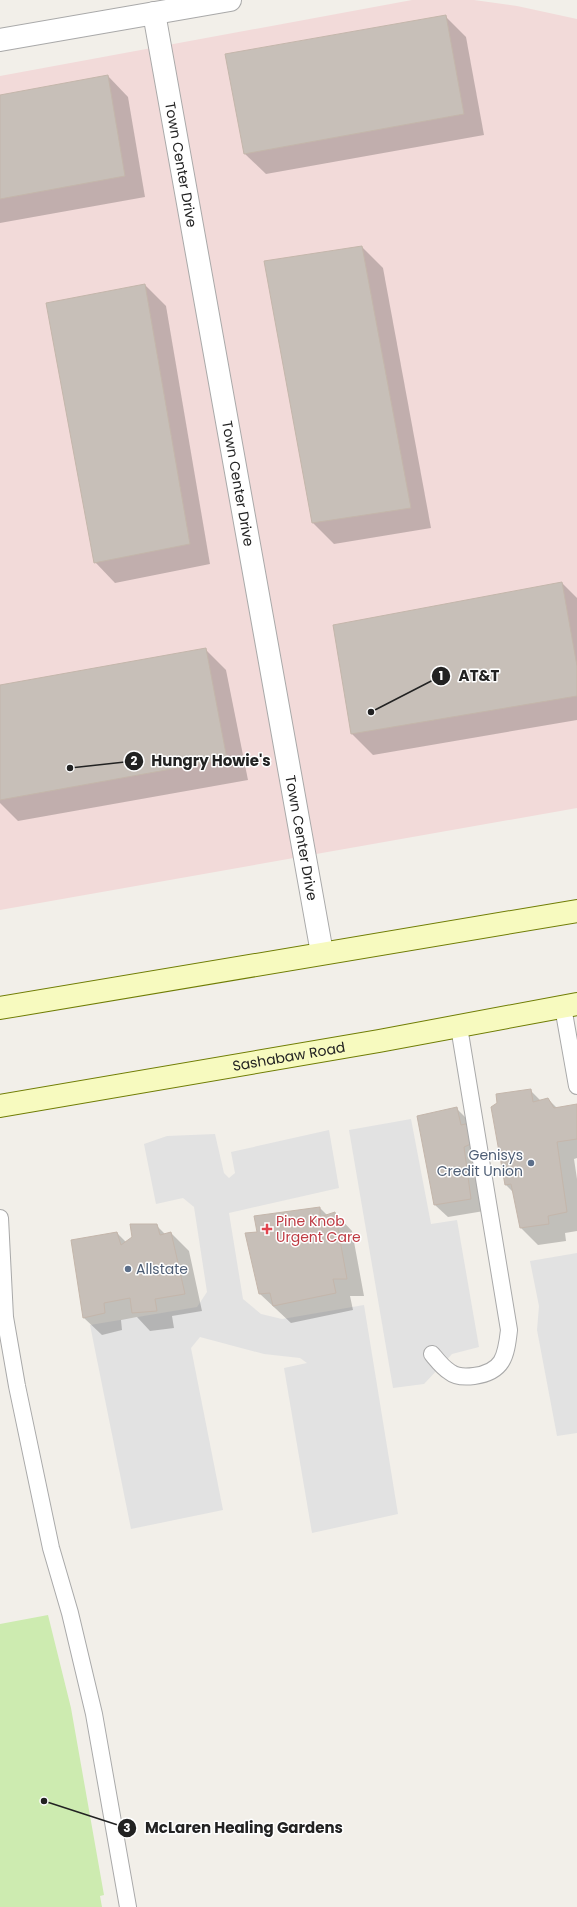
<svg xmlns="http://www.w3.org/2000/svg" width="577" height="1907" font-family="Poppins,sans-serif">
	<rect width="100%" height="100%" fill="#f2efe9"/>
	<polygon fill="#f2dad9" points="412,0 474,0 517,6 577,19 577,808 0,910 0,76"/>
	<polygon fill="#cdebb0" points="48,1615 71,1708 104,1895 100,1896 102,1907 0,1907 0,1624"/>
	<g fill="#e2e2e2">
		<polygon points="411,1119 431,1224 457,1220 479,1347 452,1354 424,1384 393,1388 349,1130"/>
		<polygon points="329,1130 339,1188 229,1213 243,1299 261,1314 282,1319 364,1305 398,1514 312,1533 284,1368 307,1363 300,1358 264,1354 200,1337 191,1348 223,1510 131,1529 90,1325 197,1307 207,1292 194,1207 183,1198 156,1204 144,1144 167,1136 215,1134 224,1173 229,1178 235,1173 231,1152"/>
		<polygon points="577,1253 577,1433 557,1436 537,1330 539,1306 530,1261"/>
	</g>
	<g fill="#0003">
		<polygon points="445,16 466,37 484,135 266,174 245,154"/>
		<polygon points="108,76 128,97 145,197 0,223 0,96"/>
		<polygon points="362,247 383,268 431,528 334,544 313,523 265,262"/>
		<polygon points="145,285 166,306 210,564 115,583 95,562"/>
		<polygon points="562,583 577,598 577,720 373,755 352,734 334,626"/>
		<polygon points="205,649 226,670 248,780 18,821 0,803 0,686"/>
		<polygon points="530,1090 541,1101 548,1099 557,1108 577,1105 577,1158 574,1159 577,1179 577,1231 565,1233 566,1241 538,1245 521,1228 513,1192 506,1185"/>
		<polygon points="456,1108 469,1121 484,1211 448,1217 435,1205"/>
		<polygon points="320,1208 328,1216 335,1213 352,1231 364,1296 350,1296 353,1310 291,1323 260,1294 246,1234 259,1233"/>
		<polygon points="156,1225 166,1235 171,1233 189,1251 202,1311 172,1316 174,1328 150,1331 137,1317 121,1320 122,1330 102,1335 84,1318 117,1233 126,1242"/>
	</g>
	<g fill="#c7bfb8" stroke="#c4b6ab">
		<polygon points="446,15 464,114 244,154 225,54"/>
		<polygon points="108,75 125,176 0,199 0,95"/>
		<polygon points="362,246 411,508 312,523 264,261"/>
		<polygon points="145,284 190,544 94,563 46,303"/>
		<polygon points="562,582 577,666 577,696 351,734 333,625"/>
		<polygon points="206,648 227,759 0,800 0,685"/>
		<polygon points="531,1089 533,1102 548,1098 554,1108 577,1104 577,1139 557,1142 567,1212 548,1216 549,1224 520,1228 511,1184 505,1185 491,1107 497,1103 496,1094"/>
		<polygon points="457,1107 461,1125 470,1123 473,1143 464,1147 471,1199 434,1205 417,1116"/>
		<polygon points="320,1207 320,1217 335,1212 347,1279 333,1279 336,1293 273,1306 270,1293 259,1294 245,1233 257,1232 254,1216"/>
		<polygon points="130,1224 157,1224 160,1235 171,1232 185,1294 155,1299 157,1311 132,1313 130,1298 104,1303 105,1313 83,1318 71,1240 117,1232 121,1245 132,1237"/>
	</g>
	<g fill="none" stroke-linecap="round" stroke-linejoin="round">
		<g stroke="#a9a9a9" stroke-width="18">
			<g id="service">
				<polyline points="563,1007 577,1086"/>
				<polyline points="0,1218 5,1317 17,1386 51,1548 70,1613 94,1714 128,1907"/>
				<path d="M432,1354c5,6 11,14 18,18 6,5 16,5 24,4 29,-4 32,-19 35,-46l-50,-303"/>
			</g>
		</g>
		<g stroke="#a9a9a9" stroke-width="24">
			<g id="minor">
				<path id="s1" d="M154,13l168,940"/>
				<polyline points="0,40 230,0"/>
			</g>
		</g>
		<g stroke="#707d05" stroke-width="24">
			<g id="secondary">
				<polyline points="0,1008 577,911"/>
				<path id="s2" d="M0,1106l379,-65 198,-37"/>
			</g>
		</g>
		<use href="#service" stroke="#fff" stroke-width="16"/>
		<use href="#minor" stroke="#fff" stroke-width="22"/>
		<use href="#secondary" stroke="#f7fabf" stroke-width="22"/>
	</g>
	<g fill="#5c6f8a" stroke="#fff" stroke-width="1.5">
		<circle cx="531" cy="1163" r="4"/>
		<circle cx="128" cy="1269" r="4"/>
	</g>
	<path fill="#e0444e" stroke="#fff" stroke-width="1.5" d="M265 1223h4v4h4v4h-4v4h-4v-4h-4v-4h4z"/>
	<g text-anchor="middle" dominant-baseline="central" stroke-width="3" stroke-linejoin="round" paint-order="stroke">
		<g font-size="14" fill="#222" stroke="#fff">
			<text stroke="none"><textPath href="#s1" startOffset="154">Town Center Drive</textPath></text>
			<text stroke="none"><textPath href="#s1" startOffset="478">Town Center Drive</textPath></text>
			<text stroke="none"><textPath href="#s1" startOffset="838">Town Center Drive</textPath></text>
			<text stroke="none"><textPath href="#s2" startOffset="293">Sashabaw Road</textPath></text>
		</g>
		<g font-size="14" fill="#4e5e75" stroke="#fff" text-anchor="end">
			<text x="523" y="1155">Genisys<tspan x="523" dy="16">Credit Union</tspan></text>
			<text x="136" y="1269" text-anchor="start">Allstate</text>
		</g>
		<g font-size="14" fill="#be3a42" stroke="#fff" text-anchor="start">
			<text x="276" y="1221">Pine Knob<tspan x="276" dy="16">Urgent Care</tspan></text>
		</g>
	</g>
	<path fill="none" stroke="#222" stroke-width="1.5" d="M371 712L441 676M70 768L134 761M44 1801L127 1828"/>
	<g fill="#222" stroke="#fff" stroke-width="1.5">
		<circle cx="371" cy="712" r="4"/>
		<circle cx="70" cy="768" r="4"/>
		<circle cx="44" cy="1801" r="4"/>
		<circle cx="441" cy="676" r="10"/>
		<circle cx="134" cy="761" r="10"/>
		<circle cx="127" cy="1828" r="10"/>
	</g>
	<g font-size="12" text-anchor="middle" font-weight="bold" fill="#fff">
		<text x="441" y="680">1</text>
		<text x="134" y="765">2</text>
		<text x="127" y="1832">3</text>
	</g>
	<g font-size="15" text-anchor="middle" font-weight="bold" fill="#222" stroke="#fff" stroke-width="3" stroke-linejoin="round" paint-order="stroke">
		<text x="479" y="681">AT&amp;T</text>
		<text x="211" y="766">Hungry Howie's</text>
		<text x="244" y="1833">McLaren Healing Gardens</text>
	</g>
</svg>
